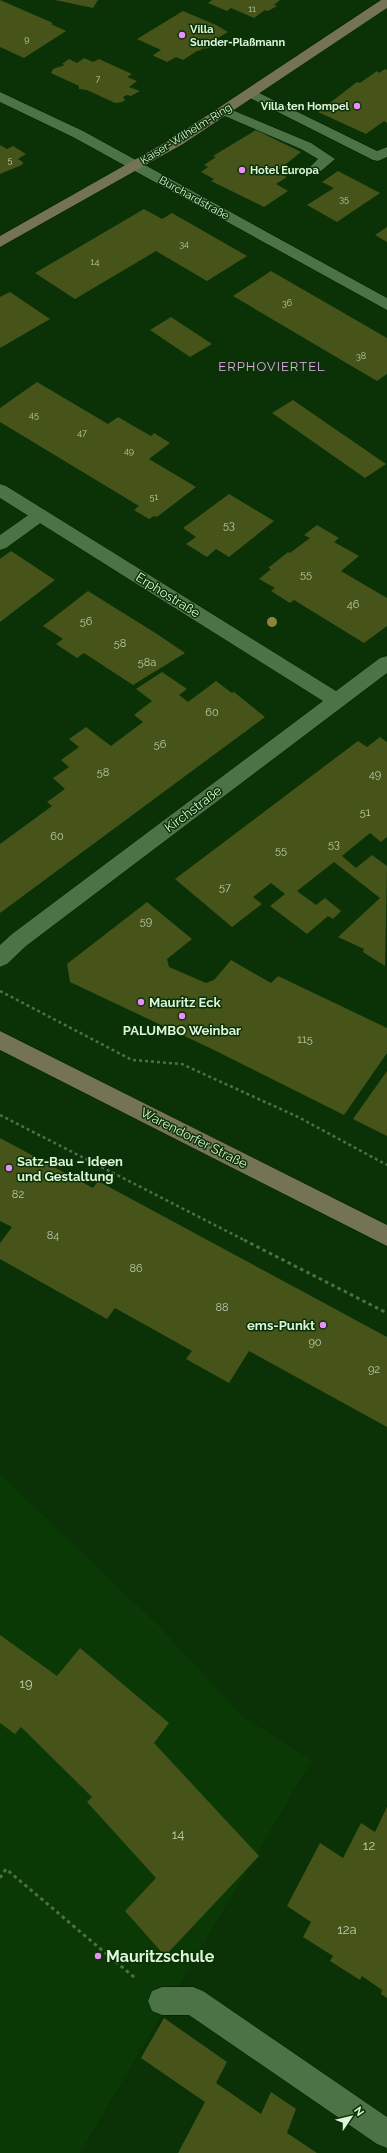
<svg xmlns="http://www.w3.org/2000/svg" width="387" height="2153" font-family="Raleway,sans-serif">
	<rect width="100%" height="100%" fill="#0a3206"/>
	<polygon fill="#0a3905" points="0,1474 158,1625 243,1717 312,1760 80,2153 0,2153"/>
	<g fill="#46541a">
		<polygon points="0,0 53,23 51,24 66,31 24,58 0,47"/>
		<polygon points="55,0 98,0 93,8"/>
		<polygon points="212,0 280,0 274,5 277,6 268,11 265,10 254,18 231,8 227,11 208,3"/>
		<polygon points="183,11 216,25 228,32 211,42 214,44 210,48 200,49 202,50 197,51 183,60 176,57 167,62 154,56 153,55 161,50 137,39"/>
		<polygon points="84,58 93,62 99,59 132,74 127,77 137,81 129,87 140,91 131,96 127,95 123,97 125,100 122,102 115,103 87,90 79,89 79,86 51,73 53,69 65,65 62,64 69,59 77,63"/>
		<polygon points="385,69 387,70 387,123 384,121 366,134 318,112 357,82 360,83 377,71 379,73"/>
		<polygon points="256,130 301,152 276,172 287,177 276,184 288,191 264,207 211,181 214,179 201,172 208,167 204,165 216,157 213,156"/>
		<polygon points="0,145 7,149 13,146 26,154 18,159 23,162 22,165 0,174"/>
		<polygon points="338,171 380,193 337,222 307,205 334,188 322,182"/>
		<polygon points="144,209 162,219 172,213 247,256 207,281 156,251 75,299 35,273"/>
		<polygon points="387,227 387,242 375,235"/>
		<polygon points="271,271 387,338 387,374 377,381 233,296"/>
		<polygon points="10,292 50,319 0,348 0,297"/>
		<polygon points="171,317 212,344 190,357 150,330"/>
		<polygon points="37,382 108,424 118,417 151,436 154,433 170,443 149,459 196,487 157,517 154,516 149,519 134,510 139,506 0,422 0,408"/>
		<polygon points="293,400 335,429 386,464 365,478 272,413"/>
		<polygon points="229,494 274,521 229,557 216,549 207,557 186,544 196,537 183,528"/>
		<polygon points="317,525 339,538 334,542 359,556 341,571 387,598 387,626 364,643 294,600 290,603 271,591 275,588 259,579 271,569 268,568 288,552 290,553 310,538 304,535"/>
		<polygon points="11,551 55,580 0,622 0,559"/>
		<polygon points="88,591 157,634 185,653 133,685 84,653 77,658 56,644 63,639 43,626"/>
		<polygon points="162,672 187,689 179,695 188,702 216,681 232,693 234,692 265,717 0,913 0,844 52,806 47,802 65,789 53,778 69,767 61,760 79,747 69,739 86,727 111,746 143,722 134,715 152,701 136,689"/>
		<polygon points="380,737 387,742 387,837 381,842 370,833 342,856 356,868 372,855 387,866 385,966 363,952 364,949 338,937 380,898 334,862 297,891 316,905 325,898 341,911 333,919 328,916 307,934 270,906 285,894 271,883 253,897 262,904 232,927 175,879 358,741 367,747"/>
		<polygon points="147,902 192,939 167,959 169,967 206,983 214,980 231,960 271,983 278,976 387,1028 387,1053 344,1115 214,1050 70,982 67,964"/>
		<polygon points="387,1071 387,1136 353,1119"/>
		<polygon points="0,1138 93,1188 98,1181 387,1337 387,1427 249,1351 229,1383 186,1359 192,1351 115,1308 107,1319 0,1259 0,1243 12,1227 0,1221"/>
		<polygon points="0,1635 57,1676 80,1648 169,1723 154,1743 259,1856 165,1956 125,1911 156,1878 87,1802 92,1797 21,1727 15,1734 0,1723"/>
		<polygon points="387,1807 387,1998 381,1994 382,1990 362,1976 360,1980 330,1961 333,1956 303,1937 311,1922 287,1906 320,1843 343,1858 361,1823 375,1832"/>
		<polygon points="164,2018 227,2062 216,2083 261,2114 271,2092 296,2109 287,2133 317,2153 178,2153 205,2102 141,2058"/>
	</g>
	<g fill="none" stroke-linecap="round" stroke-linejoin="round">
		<g stroke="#001800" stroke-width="1">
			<g id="lane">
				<polygon points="251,89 377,151 387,147 387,157 378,161 373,160 246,96 244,93"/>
				<polygon points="225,107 311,143 335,159 321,171 311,171 309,168 318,159 301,149 220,114 218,111"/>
				<polygon points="40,509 46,511 48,515 46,519 6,548 0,550 0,535 34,511"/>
				<polygon points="162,1987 193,1987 203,1991 387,2117 387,2148 377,2144 189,2015 162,2015 152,2011 148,2001 152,1991"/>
			</g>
		</g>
		<g stroke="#001800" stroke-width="1">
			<g id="street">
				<polygon points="0,92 83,131 387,298 387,310 73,137 0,102"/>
				<polygon points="0,484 6,486 336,691 380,658 387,656 387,673 26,946 7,964 0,967 0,945 12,934 323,701 0,498"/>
			</g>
		</g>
		<g stroke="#001800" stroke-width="1">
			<g id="secondary">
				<polygon points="381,0 387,0 387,8 183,144 0,247 0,236 173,138"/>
				<polygon points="0,1031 387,1225 387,1246 0,1050"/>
			</g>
		</g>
		<g stroke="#4c6f49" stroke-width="2.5" stroke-dasharray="3 3" stroke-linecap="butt">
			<polyline points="0,991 132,1060 182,1064 300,1118 387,1165"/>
			<polyline points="0,1115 246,1241"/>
		</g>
		<g stroke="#4c6f49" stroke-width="3" stroke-dasharray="3.5 3.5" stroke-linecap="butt">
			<polyline points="244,1240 387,1313"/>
			<polyline points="0,1878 6,1869 135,1978"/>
		</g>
		<use href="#lane" fill="#4b7345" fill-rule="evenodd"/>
		<use href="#street" fill="#4b7345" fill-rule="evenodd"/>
		<use href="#secondary" fill="#747454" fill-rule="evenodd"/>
	</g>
	<circle fill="#8c833f" cx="272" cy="622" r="5"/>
	<g fill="#eb8dfc" stroke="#0a3206" stroke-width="1.5">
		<circle cx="182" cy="35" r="4"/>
		<circle cx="357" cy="106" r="4"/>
		<circle cx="242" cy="170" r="4"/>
		<circle cx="141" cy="1002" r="4"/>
		<circle cx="182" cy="1016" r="4"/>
		<circle cx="9" cy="1168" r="4"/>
		<circle cx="323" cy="1325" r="4"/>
		<circle cx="98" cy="1956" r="4"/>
	</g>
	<g text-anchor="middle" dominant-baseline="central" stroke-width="3" stroke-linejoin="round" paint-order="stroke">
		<g font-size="9" fill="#b7ccaa">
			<text x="252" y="9">11</text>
			<text x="27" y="39">9</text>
			<text x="98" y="79">7</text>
			<text x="10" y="160">5</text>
			<text x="344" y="199">35</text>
			<text x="184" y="244">34</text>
			<text x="95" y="262">14</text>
			<text x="287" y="303">36</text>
			<text x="361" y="356">38</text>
			<text x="34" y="415">45</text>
			<text x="82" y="433">47</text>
			<text x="129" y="451">49</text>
			<text x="154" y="497">51</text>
		</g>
		<g font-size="11" font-weight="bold" fill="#ddf4da" stroke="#0a3206" text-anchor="start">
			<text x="190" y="29">Villa<tspan x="190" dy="13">Sunder-Plaßmann</tspan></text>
			<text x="349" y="106" text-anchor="end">Villa ten Hompel</text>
			<text x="250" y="170">Hotel Europa</text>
		</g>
		<g font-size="11" fill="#ddf4da" stroke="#0a3206">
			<text transform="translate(186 134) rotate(-32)">Kaiser-Wilhelm-Ring</text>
			<text transform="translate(194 198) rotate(29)">Burchardstraße</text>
		</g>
		<g font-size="11" fill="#b7ccaa">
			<text x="229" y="525">53</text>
			<text x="306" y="574">55</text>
			<text x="353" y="604">46</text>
			<text x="86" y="621">56</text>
			<text x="120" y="643">58</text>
			<text x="147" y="662">58a</text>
			<text x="212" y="712">60</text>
			<text x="160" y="744">56</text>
			<text x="103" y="772">58</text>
			<text x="375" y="774">49</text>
			<text x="365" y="812">51</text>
			<text x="57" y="836">60</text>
			<text x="334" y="844">53</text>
			<text x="281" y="850">55</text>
			<text x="225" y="887">57</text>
			<text x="146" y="921">59</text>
			<text x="305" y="1039">115</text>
			<text x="18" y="1194">82</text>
			<text x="53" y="1235">84</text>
			<text x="136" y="1268">86</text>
			<text x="222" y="1307">88</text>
			<text x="315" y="1342">90</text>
			<text x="374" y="1369">92</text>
		</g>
		<g font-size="13" letter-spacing="1" fill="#dfabe7" stroke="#0a3206">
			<text x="272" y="366">ERPHOVIERTEL</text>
		</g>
		<g font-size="13" fill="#ddf4da" stroke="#0a3206">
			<text transform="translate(168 595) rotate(32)">Erphostraße</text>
			<text transform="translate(193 809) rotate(-37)">Kirchstraße</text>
			<text transform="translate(194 1138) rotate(27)">Warendorfer Straße</text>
		</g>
		<g font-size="13" font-weight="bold" fill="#ddf4da" stroke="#0a3206" text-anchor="start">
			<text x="149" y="1002">Mauritz Eck</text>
			<text x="182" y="1030" text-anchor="middle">PALUMBO Weinbar</text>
			<text x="17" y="1161">Satz-Bau – Ideen<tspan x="17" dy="15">und Gestaltung</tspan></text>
			<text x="315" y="1325" text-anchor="end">ems-Punkt</text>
		</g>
		<g font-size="13" fill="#b7ccaa">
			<text x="26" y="1683">19</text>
			<text x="178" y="1834">14</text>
			<text x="369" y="1845">12</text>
			<text x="347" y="1929">12a</text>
		</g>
		<g font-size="16" font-weight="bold" fill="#ddf4da" stroke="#0a3206" text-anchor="start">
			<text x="106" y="1956">Mauritzschule</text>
		</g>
	</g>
	<g transform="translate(351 2117) rotate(55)" stroke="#0a3206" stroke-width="3" paint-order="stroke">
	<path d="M0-3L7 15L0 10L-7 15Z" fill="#ddf4da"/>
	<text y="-6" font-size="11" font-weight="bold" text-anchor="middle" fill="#ddf4da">N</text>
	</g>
</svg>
